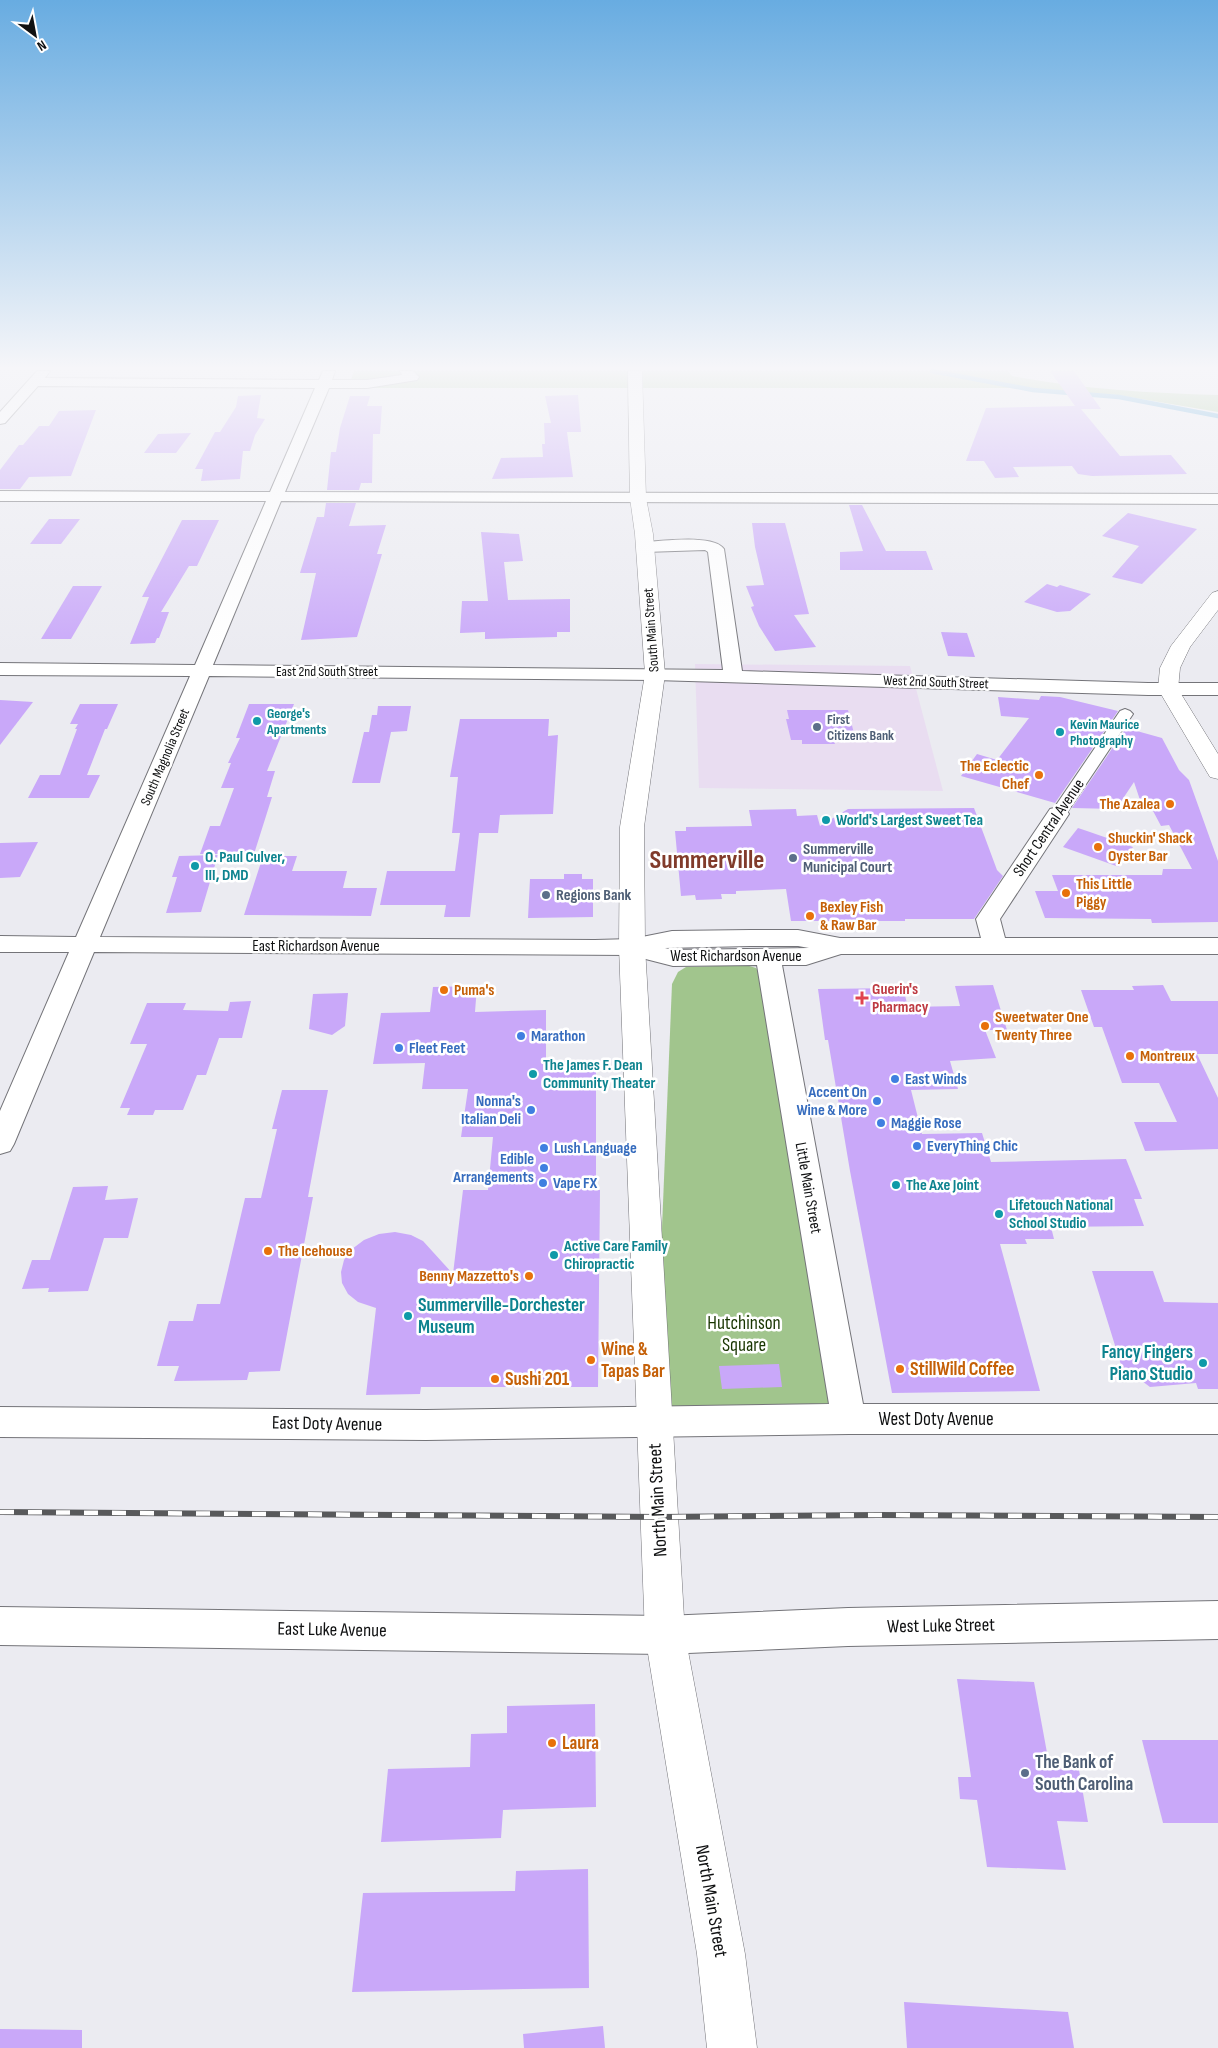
<svg xmlns="http://www.w3.org/2000/svg" width="1218" height="2048" font-family="'Sofia Sans Condensed',sans-serif">
	<rect width="100%" height="100%" fill="#ebebf1"/>
	<polygon fill="#e9ddf1" points="695,664 910,666 943,791 699,788"/>
	<g fill="#a1c58d">
		<path d="M354,371h654l4,5c68,13 137,17 206,19v17l-100,-17 -99,-7h-671z"/>
		<polygon points="746,965 756,968 760,974 849,1419 654,1423 672,984 678,972 686,967"/>
	</g>
	<g fill="none" stroke-linecap="round" stroke-linejoin="round">
		<polyline stroke="#489fd6" stroke-width="4.5" points="932,371 1033,390 1119,397 1218,416"/>
	</g>
	<g fill="#c9a8f9">
		<polygon points="1050,371 1074,371 1101,409 1081,409 1120,456 1171,455 1187,474 1092,476 1078,474 1072,466 1013,467 1019,477 995,478 984,461 966,461 986,408 1075,406"/>
		<polygon points="261,395 257,418 265,419 255,435 250,451 243,451 240,479 201,481 203,469 195,469 215,432 220,432 236,407 238,396"/>
		<polygon points="578,395 581,432 567,432 573,477 492,479 501,458 543,457 542,444 545,444 544,423 551,423 545,396"/>
		<polygon points="350,396 370,396 367,406 382,406 380,434 373,434 372,483 361,483 359,490 327,490 331,452 336,452 340,428"/>
		<polygon points="96,410 71,476 29,477 20,489 0,489 0,470 19,445 23,445 39,426 49,426 59,411"/>
		<polygon points="191,433 176,453 144,453 158,434"/>
		<polygon points="326,503 356,503 349,526 386,525 377,554 382,554 357,637 301,640 316,573 300,573 317,517 324,517"/>
		<polygon points="849,505 862,505 886,551 926,551 933,570 840,570 840,552 863,551"/>
		<polygon points="1128,513 1197,529 1142,584 1112,577 1139,546 1102,536"/>
		<polygon points="49,519 80,519 61,544 30,544"/>
		<polygon points="182,520 219,520 197,566 189,566 161,612 169,612 159,638 157,638 155,643 130,644 149,597 142,597"/>
		<polygon points="752,523 785,523 809,614 794,615 816,647 775,651 759,626 751,607 754,606 746,586 764,585 755,547"/>
		<polygon points="481,532 519,534 523,561 504,562 508,600 570,599 570,632 557,632 557,637 485,639 485,632 460,633 462,601 488,601"/>
		<polygon points="1047,584 1057,587 1060,585 1091,594 1070,611 1057,612 1024,602"/>
		<polygon points="73,586 102,586 71,639 41,639"/>
		<polygon points="941,632 967,633 975,657 948,656"/>
		<polygon points="1041,696 1060,697 1118,711 1055,803 961,776 977,754 997,760 1029,718 1001,716 998,697 1039,700"/>
		<polygon points="0,700 33,702 0,745"/>
		<polygon points="80,704 118,704 107,729 105,729 87,775 100,775 89,798 28,798 40,775 60,775 77,729 75,729 78,724 70,724"/>
		<polygon points="249,704 294,704 267,771 275,771 267,797 272,797 254,854 200,854 210,826 220,826 234,788 221,788 231,763 228,763 240,738 236,738"/>
		<polygon points="378,706 411,706 407,731 391,732 380,783 352,783 364,732 369,732 372,715 377,715"/>
		<polygon points="787,710 848,710 856,741 834,741 835,744 802,744 802,740 791,740 786,719 789,719"/>
		<polygon points="460,719 549,719 548,736 558,735 553,814 500,815 498,833 479,833 470,917 444,917 446,905 380,905 387,871 455,871 460,833 452,833 458,777 450,777"/>
		<polygon points="1126,728 1162,738 1179,770 1189,780 1218,861 1218,922 1152,923 1151,919 1045,918 1035,891 1058,891 1052,875 1162,875 1163,869 1192,869 1169,825 1161,826 1152,809 1143,809 1134,782 1116,809 1072,808"/>
		<polygon points="974,808 997,870 1003,876 974,919 905,919 905,921 791,921 786,889 736,891 736,894 721,894 722,899 696,900 695,895 681,896 675,831 686,831 686,827 752,826 749,810 796,809 797,816 817,815 820,826 848,809"/>
		<polygon points="1078,828 1087,831 1133,847 1119,867 1063,847"/>
		<polygon points="38,842 20,877 0,878 0,843"/>
		<polygon points="218,855 201,912 166,913 177,877 172,877 179,856"/>
		<polygon points="263,856 297,856 292,871 347,871 343,888 377,888 371,916 244,915"/>
		<polygon points="564,874 582,874 582,879 593,879 593,917 528,918 530,879 564,879"/>
		<polygon points="993,985 1007,1030 985,1030 996,1058 950,1061 958,1089 911,1090 922,1134 982,1133 991,1162 1126,1159 1142,1199 1134,1199 1144,1226 1051,1227 1054,1239 1025,1239 1027,1244 1000,1244 1040,1391 892,1393 850,1171 828,1040 825,1040 818,989 903,988 908,1007 960,1006 955,986"/>
		<polygon points="1163,985 1171,1001 1218,1001 1218,1054 1197,1054 1218,1098 1218,1149 1145,1151 1134,1122 1177,1122 1159,1083 1122,1083 1102,1027 1094,1027 1081,990 1134,990 1132,986"/>
		<polygon points="477,986 475,1012 546,1010 546,1061 596,1061 596,1190 600,1190 598,1387 421,1387 420,1394 366,1395 376,1308 358,1302 348,1294 342,1283 341,1272 344,1260 352,1249 364,1240 379,1234 395,1232 411,1235 423,1241 453,1274 463,1190 488,1190 493,1137 461,1137 468,1089 422,1089 425,1063 373,1064 381,1013 430,1012 433,987"/>
		<polygon points="348,993 345,1026 332,1035 309,1029 313,994"/>
		<polygon points="251,1001 242,1038 219,1038 206,1075 197,1075 183,1110 155,1110 153,1115 127,1115 130,1108 120,1108 147,1044 130,1044 147,1003 186,1003 183,1010 228,1011 230,1002"/>
		<polygon points="282,1090 328,1090 308,1197 313,1197 280,1371 249,1372 247,1380 174,1381 179,1366 157,1366 169,1321 193,1321 197,1304 220,1304 245,1198 261,1198 277,1129 272,1129"/>
		<polygon points="108,1186 105,1200 138,1198 128,1238 104,1238 88,1291 48,1292 49,1288 22,1289 32,1260 50,1260 73,1187"/>
		<polygon points="1092,1271 1153,1271 1164,1302 1218,1303 1218,1389 1198,1389 1196,1383 1150,1387 1142,1381 1126,1381"/>
		<polygon points="779,1364 782,1387 722,1389 719,1366"/>
		<polygon points="957,1679 1034,1682 1050,1769 1079,1770 1088,1822 1057,1821 1066,1870 987,1867 977,1800 960,1799 958,1777 971,1777"/>
		<polygon points="595,1704 596,1807 503,1810 501,1838 381,1842 388,1769 470,1767 471,1734 507,1733 507,1706"/>
		<polygon points="1142,1740 1218,1740 1218,1823 1163,1823"/>
		<polygon points="588,1869 589,1988 352,1992 363,1893 515,1891 516,1871"/>
		<polygon points="904,2002 1068,2012 1074,2048 907,2048"/>
		<polygon points="603,2026 605,2048 524,2048 523,2034"/>
		<polygon points="0,2029 82,2030 82,2048 0,2048"/>
	</g>
	<g fill="none" stroke-linecap="round" stroke-linejoin="round">
		<g stroke="#747479" stroke-width="2">
			<polygon id="pedestrian" points="1125,709 1130,711 1133,714 1066,814 1064,818 1052,818 1050,814 1120,711"/>
		</g>
		<g stroke="#747479" stroke-width="2">
			<g id="minor">
				<path d="M37,371h13l-5,7 274,2 4,-9h12l-3,9h35l35,-5 -2,-4h13l6,6 -2,3 -50,8h-38l-44,104 933,2v10l-937,-3 -68,164 510,5 -15,-118 -3,-2 -60,2 -6,-1 -2,-4 2,-4 6,-1c18,-1 69,-8 79,7l18,122 406,12h70v12h-70l-493,-15 -446,-4 -109,261 495,3 37,-1 40,-8 78,-1h48l42,8h141l-5,-19 74,-110 8,-2 8,2 3,5 -69,105 5,19h213v16h-377l-35,11h-24l81,439h355v30h-369l-423,6 -426,-3v-30l426,3 403,-6 -72,-439 -84,1 -43,-11 -536,-3 -80,192 -4,7 -10,3v-43l69,-159h-69v-16l76,1 114,-261 -190,-1v-12l195,2 71,-164h-266v-10l270,1 45,-104 -277,-2 -33,37 -5,1v-12zM750,946h48l11,2 -136,2 -8,-2z"/>
				<polygon points="1218,1601 1218,1639 848,1646 665,1654 0,1645 0,1607 665,1616 848,1608"/>
			</g>
		</g>
		<g stroke="#747479" stroke-width="1">
			<polygon id="tertiary" points="1218,591 1218,610 1190,647 1180,668 1178,689 1218,754 1218,779 1210,777 1207,772 1158,689 1160,668 1171,646 1212,593"/>
		</g>
		<g stroke="#747479" stroke-width="1">
			<polygon id="primary" points="628,371 642,371 646,498 653,534 665,674 644,827 645,947 685,1635 745,1954 757,2048 707,2048 697,1954 645,1635 619,947 620,827 645,674 635,534 630,498"/>
		</g>
		<use href="#pedestrian" fill="#fff" fill-rule="evenodd"/>
		<use href="#minor" fill="#fff" fill-rule="evenodd"/>
		<use href="#tertiary" fill="#fff" fill-rule="evenodd"/>
		<use href="#primary" fill="#fff" fill-rule="evenodd"/>
		<g stroke="#58595b" stroke-width="6">
			<polyline id="rail" points="0,1512 659,1517 878,1515 1218,1517"/>
		</g>
		<use href="#rail" stroke="#fff" stroke-width="4.5" stroke-dasharray="14" stroke-linecap="butt"/>
	</g>
	<linearGradient id="sky" x2="0" y2="1"><stop stop-color="#68ace1"/><stop offset="0.56" stop-color="#f6f6f9"/><stop offset="1" stop-color="#f6f6f9" stop-opacity="0"/></linearGradient>
	<rect width="1218" height="657" fill="url(#sky)"/>
	<g fill="#0f9aa8" stroke="#fff" stroke-width="2">
		<circle cx="257" cy="721" r="5"/>
		<circle cx="1060" cy="732" r="5"/>
		<circle cx="826" cy="820" r="5"/>
		<circle cx="195" cy="866" r="5"/>
		<circle cx="533" cy="1074" r="5"/>
		<circle cx="896" cy="1185" r="5"/>
		<circle cx="999" cy="1214" r="5"/>
		<circle cx="554" cy="1255" r="5"/>
		<circle cx="408" cy="1316" r="5"/>
		<circle cx="1203" cy="1363" r="5"/>
	</g>
	<g fill="#5c6f8a" stroke="#fff" stroke-width="2">
		<circle cx="817" cy="727" r="5"/>
		<circle cx="793" cy="858" r="5"/>
		<circle cx="546" cy="895" r="5"/>
		<circle cx="1025" cy="1773" r="5"/>
	</g>
	<g fill="#e8710a" stroke="#fff" stroke-width="2">
		<circle cx="1039" cy="775" r="5"/>
		<circle cx="1170" cy="804" r="5"/>
		<circle cx="1098" cy="847" r="5"/>
		<circle cx="1066" cy="893" r="5"/>
		<circle cx="810" cy="916" r="5"/>
		<circle cx="444" cy="990" r="5"/>
		<circle cx="985" cy="1026" r="5"/>
		<circle cx="1130" cy="1056" r="5"/>
		<circle cx="268" cy="1251" r="5"/>
		<circle cx="529" cy="1276" r="5"/>
		<circle cx="591" cy="1360" r="5"/>
		<circle cx="900" cy="1369" r="5"/>
		<circle cx="495" cy="1379" r="5"/>
		<circle cx="552" cy="1743" r="5"/>
	</g>
	<path fill="#e0444e" stroke="#fff" stroke-width="2" d="M859.5 990.5h5v5h5v5h-5v5h-5v-5h-5v-5h5z"/>
	<g fill="#3f7fe0" stroke="#fff" stroke-width="2">
		<circle cx="521" cy="1036" r="5"/>
		<circle cx="399" cy="1048" r="5"/>
		<circle cx="895" cy="1079" r="5"/>
		<circle cx="877" cy="1101" r="5"/>
		<circle cx="531" cy="1110" r="5"/>
		<circle cx="881" cy="1123" r="5"/>
		<circle cx="917" cy="1146" r="5"/>
		<circle cx="544" cy="1148" r="5"/>
		<circle cx="544" cy="1168" r="5"/>
		<circle cx="543" cy="1183" r="5"/>
	</g>
	<g text-anchor="middle" dominant-baseline="central" stroke-width="5" stroke-linejoin="round" paint-order="stroke">
		<g font-size="14" fill="#101112" stroke="#fff">
			<text transform="translate(651 630) rotate(-94)">South Main Street</text>
			<text x="327" y="671">East 2nd South Street</text>
			<text transform="translate(936 682) rotate(2)">West 2nd South Street</text>
			<text transform="translate(165 757) rotate(-67)">South Magnolia Street</text>
		</g>
		<g font-size="14" font-weight="bold" fill="#0d838f" stroke="#fff" text-anchor="start">
			<text x="267" y="713">George's<tspan x="267" dy="16">Apartments</tspan></text>
			<text x="1070" y="724">Kevin Maurice<tspan x="1070" dy="16">Photography</tspan></text>
		</g>
		<g font-size="14" font-weight="bold" fill="#4e5e75" stroke="#fff" text-anchor="start">
			<text x="827" y="719">First<tspan x="827" dy="16">Citizens Bank</tspan></text>
		</g>
		<g font-size="16" font-weight="bold" fill="#c56008" stroke="#fff" text-anchor="start">
			<text x="1029" y="766" text-anchor="end">The Eclectic<tspan x="1029" dy="18">Chef</tspan></text>
			<text x="1160" y="804" text-anchor="end">The Azalea</text>
			<text x="1108" y="838">Shuckin' Shack<tspan x="1108" dy="18">Oyster Bar</tspan></text>
			<text x="1076" y="884">This Little<tspan x="1076" dy="18">Piggy</tspan></text>
			<text x="820" y="907">Bexley Fish<tspan x="820" dy="18">&amp; Raw Bar</tspan></text>
			<text x="454" y="990">Puma's</text>
			<text x="995" y="1017">Sweetwater One<tspan x="995" dy="18">Twenty Three</tspan></text>
			<text x="1140" y="1056">Montreux</text>
			<text x="278" y="1251">The Icehouse</text>
			<text x="519" y="1276" text-anchor="end">Benny Mazzetto's</text>
		</g>
		<g font-size="16" font-weight="bold" fill="#0d838f" stroke="#fff" text-anchor="start">
			<text x="836" y="820">World's Largest Sweet Tea</text>
			<text x="205" y="857">O. Paul Culver,<tspan x="205" dy="18">III, DMD</tspan></text>
			<text x="543" y="1065">The James F. Dean<tspan x="543" dy="18">Community Theater</tspan></text>
			<text x="906" y="1185">The Axe Joint</text>
			<text x="1009" y="1205">Lifetouch National<tspan x="1009" dy="18">School Studio</tspan></text>
			<text x="564" y="1246">Active Care Family<tspan x="564" dy="18">Chiropractic</tspan></text>
		</g>
		<g font-size="16" fill="#101112" stroke="#fff">
			<text transform="translate(1049 828) rotate(-56)">Short Central Avenue</text>
			<text x="316" y="946">East Richardson Avenue</text>
			<text x="736" y="956">West Richardson Avenue</text>
			<text transform="translate(808 1188) rotate(80)">Little Main Street</text>
		</g>
		<g font-size="16" font-weight="bold" fill="#4e5e75" stroke="#fff" text-anchor="start">
			<text x="803" y="849">Summerville<tspan x="803" dy="18">Municipal Court</tspan></text>
			<text x="556" y="895">Regions Bank</text>
		</g>
		<g font-size="16" font-weight="bold" fill="#be3a42" stroke="#fff" text-anchor="start">
			<text x="872" y="989">Guerin's<tspan x="872" dy="18">Pharmacy</tspan></text>
		</g>
		<g font-size="16" font-weight="bold" fill="#366cbe" stroke="#fff" text-anchor="start">
			<text x="531" y="1036">Marathon</text>
			<text x="409" y="1048">Fleet Feet</text>
			<text x="905" y="1079">East Winds</text>
			<text x="867" y="1092" text-anchor="end">Accent On<tspan x="867" dy="18">Wine &amp; More</tspan></text>
			<text x="521" y="1101" text-anchor="end">Nonna's<tspan x="521" dy="18">Italian Deli</tspan></text>
			<text x="891" y="1123">Maggie Rose</text>
			<text x="927" y="1146">EveryThing Chic</text>
			<text x="554" y="1148">Lush Language</text>
			<text x="534" y="1159" text-anchor="end">Edible<tspan x="534" dy="18">Arrangements</tspan></text>
			<text x="553" y="1183">Vape FX</text>
		</g>
		<g font-size="19" font-weight="bold" fill="#0d838f" stroke="#fff" text-anchor="start">
			<text x="418" y="1305">Summerville-Dorchester<tspan x="418" dy="22">Museum</tspan></text>
			<text x="1193" y="1352" text-anchor="end">Fancy Fingers<tspan x="1193" dy="22">Piano Studio</tspan></text>
		</g>
		<g font-size="19" fill="#183500" stroke="#fff">
			<text x="744" y="1323">Hutchinson<tspan x="744" dy="22">Square</tspan></text>
		</g>
		<g font-size="19" font-weight="bold" fill="#c56008" stroke="#fff" text-anchor="start">
			<text x="601" y="1349">Wine &amp;<tspan x="601" dy="22">Tapas Bar</tspan></text>
			<text x="910" y="1369">StillWild Coffee</text>
			<text x="505" y="1379">Sushi 201</text>
			<text x="562" y="1743">Laura</text>
		</g>
		<g font-size="19" fill="#101112" stroke="#fff">
			<text x="936" y="1419">West Doty Avenue</text>
			<text transform="translate(327 1424) rotate(1)">East Doty Avenue</text>
			<text transform="translate(658 1500) rotate(-93)">North Main Street</text>
			<text transform="translate(941 1626) rotate(-1)">West Luke Street</text>
			<text transform="translate(332 1630) rotate(1)">East Luke Avenue</text>
			<text transform="translate(711 1901) rotate(80)">North Main Street</text>
		</g>
		<g font-size="19" font-weight="bold" fill="#4e5e75" stroke="#fff" text-anchor="start">
			<text x="1035" y="1762">The Bank of<tspan x="1035" dy="22">South Carolina</tspan></text>
		</g>
		<g font-size="26" font-weight="bold" fill="#813b2b" stroke="#fff">
			<text x="707" y="860">Summerville</text>
		</g>
	</g>
	<g transform="translate(35 35) rotate(148)" stroke="#ffffff" stroke-width="4" paint-order="stroke">
	<path d="M0-4L9 19L0 12L-9 19Z" fill="#101112"/>
	<text y="-8" font-size="14" font-weight="bold" text-anchor="middle" fill="#101112">N</text>
	</g>
</svg>
